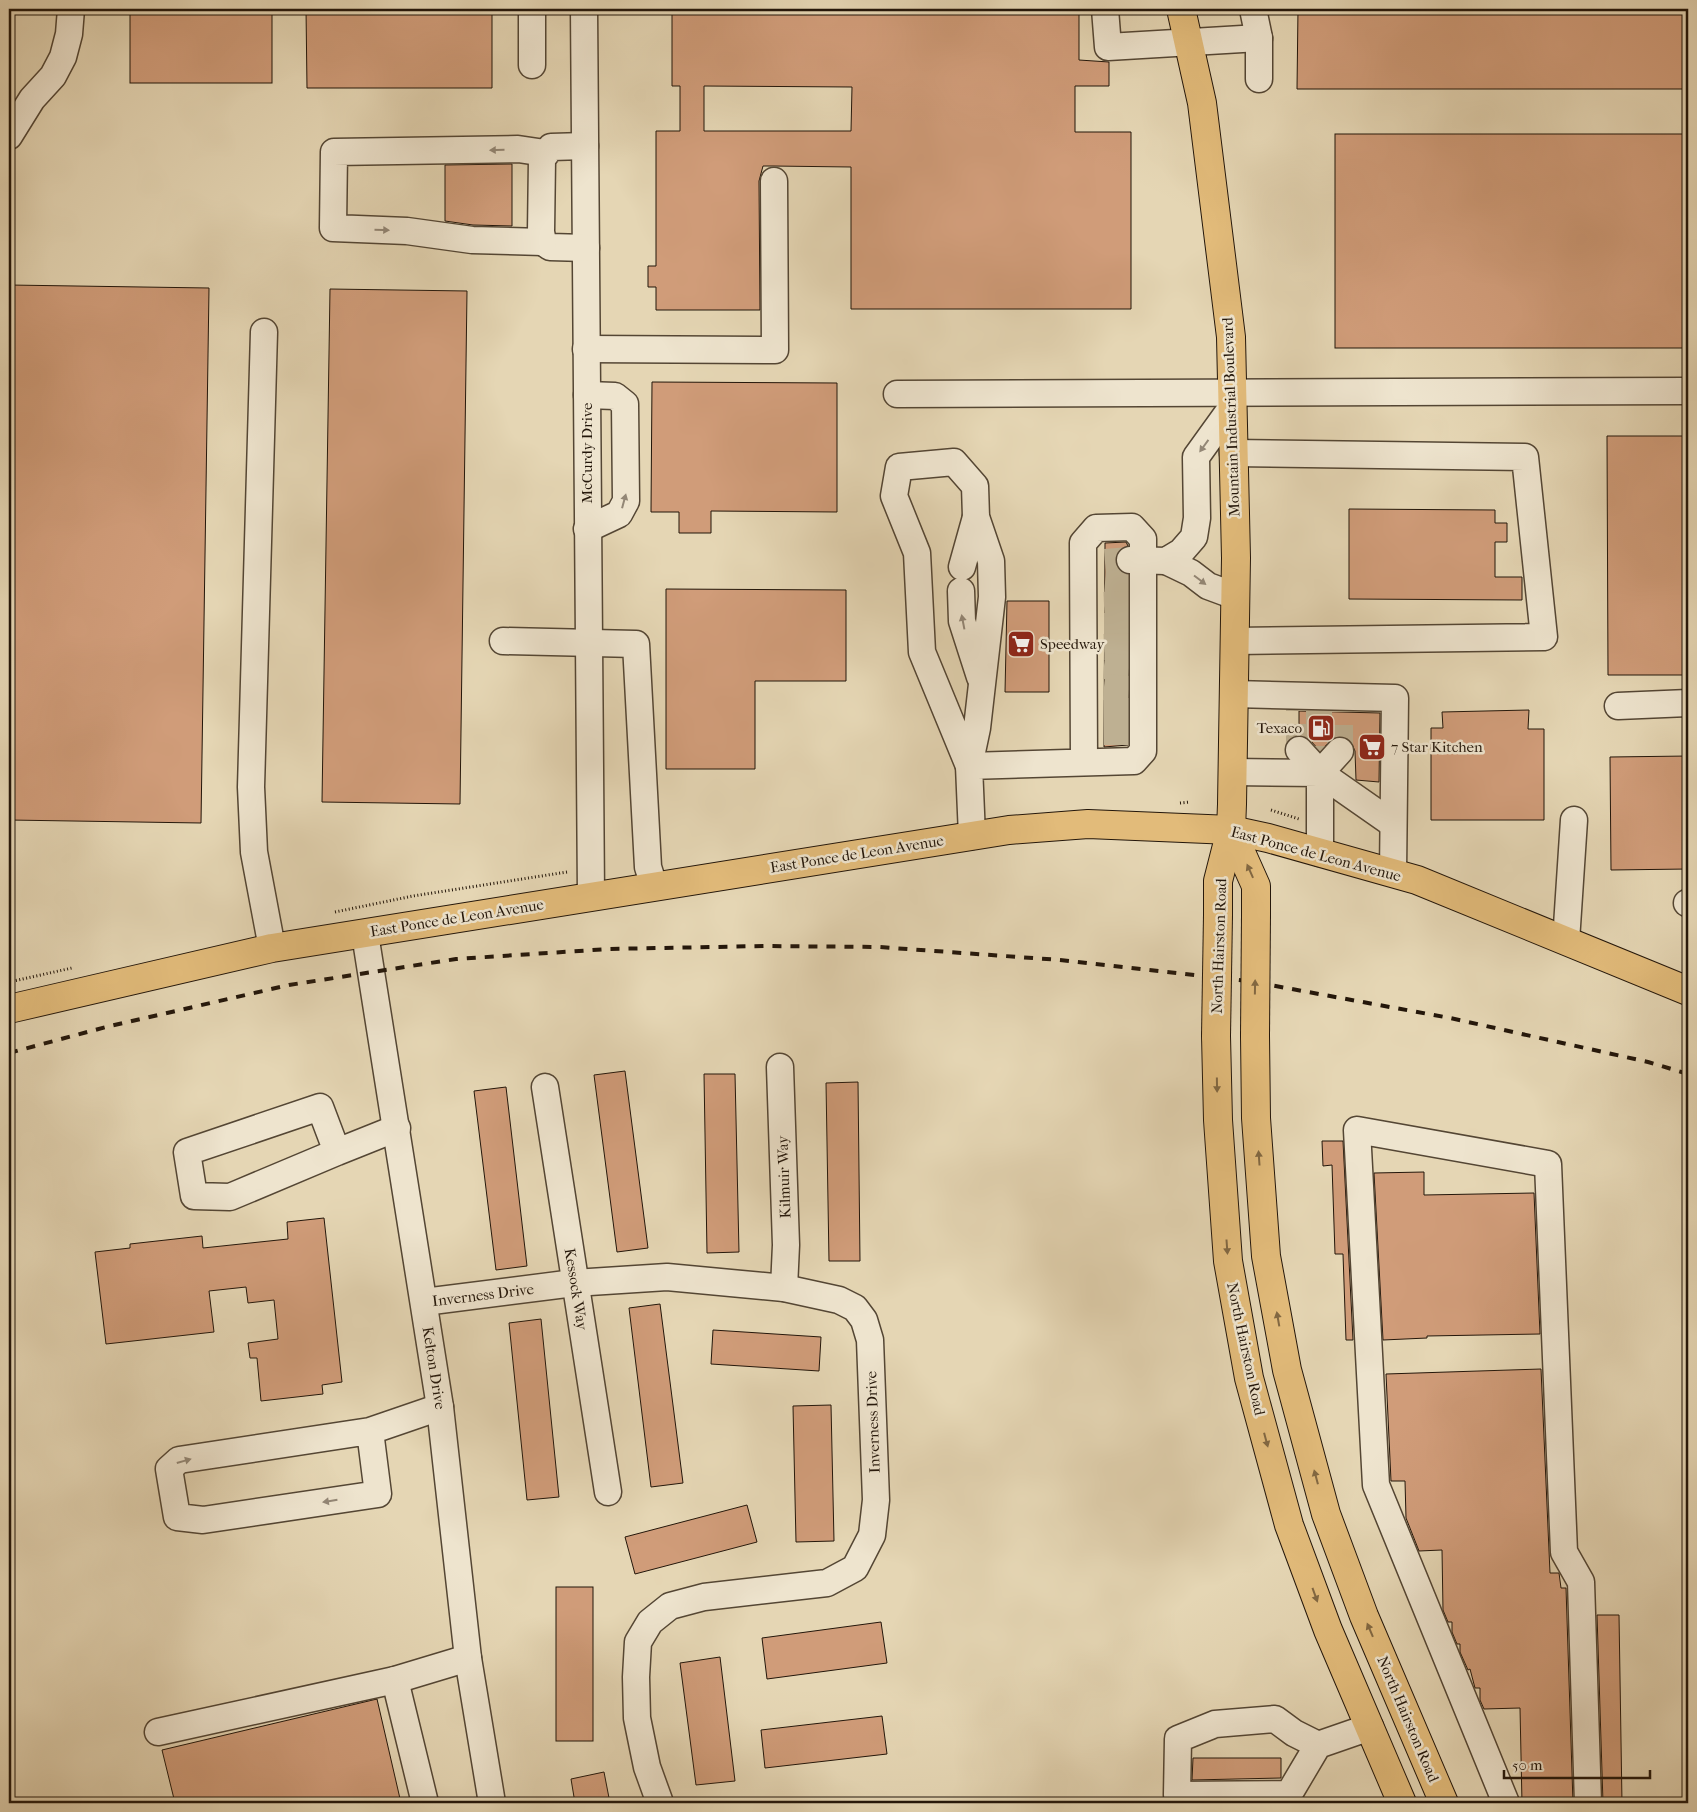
<svg xmlns="http://www.w3.org/2000/svg" width="1697" height="1812" font-family="'IM FELL French Canon',serif">
	<rect width="100%" height="100%" fill="#e5d6b4"/>
	<filter id="stains"><feTurbulence type="fractalNoise" baseFrequency=".004" numOctaves="4"/><feColorMatrix values="0 0 0 0 .2 0 0 0 0 .09 0 0 0 0 .02 0 0 0 .5 -.17"/></filter>
	<radialGradient id="worn" r=".72"><stop offset=".6" stop-color="#630" stop-opacity="0"/><stop offset="1" stop-color="#630" stop-opacity=".3"/></radialGradient>
	<g fill="#d09c79" stroke="#23160a" fill-rule="evenodd">
		<rect x="130" y="9" width="142" height="74"/>
		<polygon points="306,9 492,9 492,88 307,88"/>
		<path d="M672,9h407v51l30,2v24h-34v46h56v177h-280v-142l-78,-1h-10l-4,15 1,129h-104v-23h-8v-21h8v-135h24v-45h-8zM704,86l148,1 -1,44h-147z"/>
		<polygon points="1298,9 1688,9 1688,89 1297,89"/>
		<rect x="1335" y="134" width="353" height="214"/>
		<polygon points="512,164 512,226 473,225 445,221 445,165"/>
		<polygon points="9,285 209,288 201,823 9,820"/>
		<polygon points="330,289 467,291 460,804 322,802"/>
		<polygon points="652,382 837,383 837,512 711,511 711,533 679,533 679,512 651,512"/>
		<polygon points="1607,436 1688,436 1688,675 1608,675"/>
		<polygon points="1349,509 1495,510 1495,523 1507,523 1507,542 1495,542 1495,577 1522,577 1522,600 1349,599"/>
		<polygon points="1126,542 1128,546 1118,552 1115,560 1117,568 1128,575 1128,745 1104,747 1105,543"/>
		<polygon points="666,589 846,590 846,681 755,681 755,769 666,769"/>
		<polygon points="1007,601 1049,601 1049,692 1005,692"/>
		<polygon points="1529,710 1528,729 1544,729 1544,820 1431,820 1431,728 1443,728 1442,712"/>
		<polygon points="1299,711 1380,713 1379,782 1356,780 1355,751 1350,740 1343,736 1335,737 1320,751 1310,740 1299,735"/>
		<polygon points="1688,756 1688,869 1611,870 1610,757"/>
		<polygon points="625,1071 648,1248 617,1252 594,1075"/>
		<polygon points="704,1074 735,1074 739,1252 707,1253"/>
		<polygon points="858,1082 860,1261 829,1261 826,1083"/>
		<polygon points="506,1087 527,1266 496,1270 474,1091"/>
		<polygon points="1322,1141 1343,1141 1353,1340 1346,1340 1343,1254 1335,1254 1332,1165 1323,1166"/>
		<polygon points="1424,1172 1424,1195 1534,1193 1540,1334 1427,1336 1427,1338 1383,1340 1374,1173"/>
		<polygon points="324,1218 342,1382 322,1385 323,1394 261,1401 257,1358 250,1358 248,1343 278,1339 274,1300 248,1303 246,1287 209,1291 214,1332 106,1344 95,1252 130,1248 130,1244 202,1236 203,1248 288,1239 287,1222"/>
		<polygon points="660,1304 683,1483 651,1487 629,1308"/>
		<polygon points="541,1319 559,1497 527,1500 509,1323"/>
		<polygon points="713,1330 821,1337 819,1371 711,1364"/>
		<polygon points="1541,1369 1550,1573 1559,1573 1561,1588 1566,1588 1573,1803 1522,1803 1520,1708 1484,1709 1480,1700 1480,1688 1475,1688 1470,1669 1468,1670 1460,1652 1460,1644 1457,1644 1452,1632 1452,1622 1448,1622 1443,1610 1442,1550 1419,1551 1406,1518 1405,1481 1391,1481 1386,1374"/>
		<polygon points="831,1405 834,1541 796,1542 793,1406"/>
		<polygon points="747,1505 757,1542 635,1574 625,1537"/>
		<rect x="556" y="1587" width="37" height="154"/>
		<polygon points="1597,1615 1619,1615 1622,1803 1603,1803"/>
		<polygon points="881,1622 887,1663 767,1679 762,1638"/>
		<polygon points="720,1657 735,1781 696,1785 680,1663"/>
		<polygon points="377,1699 401,1803 175,1803 162,1750"/>
		<polygon points="882,1716 887,1754 765,1768 761,1730"/>
		<polygon points="1193,1758 1281,1758 1281,1778 1192,1780"/>
		<polygon points="604,1772 610,1803 575,1803 571,1779"/>
	</g>
	<g fill="none" stroke-linecap="round" stroke-linejoin="round">
		<g stroke="#beb092" stroke-width="26" stroke-dasharray="26 13" stroke-linecap="butt">
			<polyline points="1105,562 1130,560"/>
			<polyline points="1105,583 1130,585"/>
			<polyline points="1104,605 1130,604"/>
			<polyline points="1104,626 1130,626"/>
			<polyline points="1104,647 1130,646"/>
			<polyline points="1104,666 1129,668"/>
			<polyline points="1104,687 1129,689"/>
			<polyline points="1319,707 1319,751"/>
			<polyline points="1104,711 1129,711"/>
			<polyline points="1104,732 1129,732"/>
			<polyline points="1299,750 1299,706"/>
			<polyline points="1340,751 1340,707"/>
		</g>
		<g stroke="#544634" stroke-width="29">
			<g id="minor">
				<polyline points="532,9 532,65"/>
				<polyline points="584,9 591,896"/>
				<polyline points="1105,9 1108,47 1259,38"/>
				<polyline points="1253,9 1259,38 1259,79"/>
				<polyline points="9,136 32,99 53,76 63,57 69,34 71,9"/>
				<polyline points="585,146 551,147 542,159 541,232 543,242 550,247 586,248"/>
				<polyline points="543,242 472,240 407,231 333,228 334,152 518,149 545,153"/>
				<polyline points="264,332 251,787 254,852 272,948"/>
				<polyline points="586,349 775,350 774,181"/>
				<polyline points="897,394 1688,391"/>
				<polyline points="587,395 615,396 625,404 626,501 619,514 587,529"/>
				<polyline points="1233,453 1525,457 1544,637 1235,641"/>
				<polygon points="954,462 975,486 976,517 991,561 992,597 977,728 969,766 922,652 917,553 894,496 899,467"/>
				<polyline points="1130,560 1166,561 1181,552 1194,537 1197,518 1196,457 1232,407"/>
				<polyline points="1166,561 1191,573 1208,586 1235,596"/>
				<polyline points="962,567 976,517"/>
				<polyline points="961,591 962,621 980,677"/>
				<polyline points="503,641 636,644 648,867 654,886"/>
				<polyline points="1234,694 1395,698 1393,873"/>
				<polyline points="1618,706 1688,703"/>
				<polyline points="1299,750 1320,773 1393,824"/>
				<polyline points="1233,772 1320,773 1320,853"/>
				<polyline points="1320,773 1340,751"/>
				<polyline points="972,836 969,766 1134,761 1143,751 1143,539 1132,527 1096,528 1083,543 1084,762"/>
				<polyline points="1687,903 1688,903"/>
				<polyline points="365,934 440,1407 468,1658 492,1803"/>
				<polyline points="1566,941 1574,820"/>
				<polyline points="780,1067 786,1245 784,1288"/>
				<polyline points="545,1087 608,1492"/>
				<polyline points="337,1152 230,1197 194,1196 187,1152 320,1107 337,1152 397,1128"/>
				<polyline points="424,1302 574,1283 667,1277 784,1288 839,1300 855,1308 864,1320 870,1340 876,1500 872,1535 855,1568 827,1583 704,1597 670,1606 650,1622 638,1642 636,1677 637,1718 647,1767 660,1803"/>
				<polyline points="370,1431 179,1460 169,1469 177,1517 203,1520 378,1494 370,1431 440,1407"/>
				<polyline points="395,1680 425,1803"/>
				<polyline points="158,1732 395,1680 468,1658"/>
				<polyline points="1318,1745 1289,1794 1177,1795 1178,1739 1215,1724 1275,1719 1294,1733 1318,1745 1370,1727"/>
				<polyline points="1506,1803 1376,1485 1357,1130 1548,1164 1564,1552 1581,1582 1588,1803"/>
			</g>
		</g>
		<g stroke="#23160a" stroke-width="30">
			<g id="major">
				<polyline points="1181,9 1202,103 1231,337 1236,558 1232,804 1231,830 1218,881 1218,915"/>
				<polyline points="1231,830 1256,886 1256,915"/>
				<polyline points="9,1009 272,948 1009,830 1088,824 1231,830 1268,838 1417,880 1688,991"/>
				<polyline points="1216,1036 1218,1120 1228,1261 1249,1378 1289,1525 1328,1630 1402,1803"/>
				<polyline points="1255,1036 1256,1118 1266,1256 1287,1370 1326,1514 1364,1616 1444,1803"/>
			</g>
		</g>
		<g stroke="#23160a" stroke-width="3" stroke-dasharray="1 2.5" stroke-linecap="butt">
			<polyline points="1180,803 1190,802"/>
			<polyline points="1271,810 1299,819"/>
			<polyline points="335,912 413,896 567,872"/>
			<polyline points="9,982 72,968"/>
		</g>
		<use href="#minor" stroke="#eee4ce" stroke-width="26"/>
		<use href="#major" stroke="#e2bb7a" stroke-width="28"/>
		<polyline stroke="#23160a" stroke-width="4" stroke-dasharray="9 9" stroke-linecap="butt" points="9,1053 106,1027 289,985 456,959 609,949 764,946 879,947 1060,960 1248,981 1450,1018 1648,1062 1688,1074"/>
		<g stroke="#23160a" stroke-width="30" stroke-linecap="butt">
			<g id="major-bridge">
				<polyline points="1216,1036 1218,915"/>
				<polyline points="1255,1036 1256,915"/>
			</g>
		</g>
		<use href="#major-bridge" stroke="#e2bb7a" stroke-width="28"/>
	</g>
	<defs><path id="oneway-solid" d="M-6-.8H1V-3.2L6.5 0L1 3.2V.8H-6Z" transform="scale(1.25)"/></defs>
	<g fill="#938776">
		<use href="#oneway-solid" transform="translate(497 150) rotate(179)"/>
		<use href="#oneway-solid" transform="translate(382 230) rotate(2)"/>
		<use href="#oneway-solid" transform="translate(1204 446) rotate(126)"/>
		<use href="#oneway-solid" transform="translate(624 501) rotate(-75)"/>
		<use href="#oneway-solid" transform="translate(1200 580) rotate(37)"/>
		<use href="#oneway-solid" transform="translate(963 622) rotate(-101)"/>
		<use href="#oneway-solid" transform="translate(184 1461) rotate(-16)"/>
		<use href="#oneway-solid" transform="translate(330 1501) rotate(171)"/>
	</g>
	<g fill="#826842">
		<use href="#oneway-solid" transform="translate(1250 871) rotate(-114)"/>
		<use href="#oneway-solid" transform="translate(1255 987) rotate(-89)"/>
		<use href="#oneway-solid" transform="translate(1217 1085) rotate(89)"/>
		<use href="#oneway-solid" transform="translate(1259 1158) rotate(-94)"/>
		<use href="#oneway-solid" transform="translate(1227 1247) rotate(86)"/>
		<use href="#oneway-solid" transform="translate(1278 1319) rotate(-100)"/>
		<use href="#oneway-solid" transform="translate(1266 1440) rotate(75)"/>
		<use href="#oneway-solid" transform="translate(1316 1477) rotate(-105)"/>
		<use href="#oneway-solid" transform="translate(1315 1595) rotate(70)"/>
		<use href="#oneway-solid" transform="translate(1370 1630) rotate(-113)"/>
	</g>
	<defs>
		<g id="supermarket-square" transform="scale(1.4375)"><rect x="-9" y="-9" width="18" height="18" rx="4" fill="#8f2418" stroke="#eee4ce"/><path d="M-6-5.5h2.5l.6 2H6L4.5 2H-2.5L-4.4-4H-6ZM-1.5 3.2a1.3 1.3 0 1 0 .1 0ZM3 3.2a1.3 1.3 0 1 0 .1 0Z" fill="#fff"/></g>
		<g id="fuel-square" transform="scale(1.4375)"><rect x="-9" y="-9" width="18" height="18" rx="4" fill="#8f2418" stroke="#eee4ce"/><path d="M-5.5-6h7V0h2V4h1.3V-2.5L3-4.5l.8-.8L6-3V5H2.5V1h-1V6h-7ZM-4.2-4.7v3.2H.2V-4.7Z" fill="#fff"/></g>
	</defs>
	<g fill-rule="evenodd">
		<use href="#supermarket-square" x="1021" y="644"/>
		<use href="#fuel-square" x="1321" y="728"/>
		<use href="#supermarket-square" x="1372" y="747"/>
	</g>
	<g text-anchor="middle" dominant-baseline="central" stroke-width="5" stroke-linejoin="round" paint-order="stroke">
		<g font-size="15" fill="#23160a" stroke="#eee4ce">
			<text transform="translate(1231 417) rotate(-92)">Mountain Industrial Boulevard</text>
			<text transform="translate(587 453) rotate(-90)">McCurdy Drive</text>
			<text transform="translate(857 854) rotate(-9)">East Ponce de Leon Avenue</text>
			<text transform="translate(1316 854) rotate(15)">East Ponce de Leon Avenue</text>
			<text transform="translate(457 918) rotate(-9)">East Ponce de Leon Avenue</text>
			<text transform="translate(1219 946) rotate(-88)">North Hairston Road</text>
			<text transform="translate(784 1177) rotate(-92)">Kilmuir Way</text>
			<text transform="translate(576 1289) rotate(81)">Kessock Way</text>
			<text transform="translate(483 1295) rotate(-7)">Inverness Drive</text>
			<text transform="translate(1246 1349) rotate(78)">North Hairston Road</text>
			<text transform="translate(434 1368) rotate(81)">Kelton Drive</text>
			<text transform="translate(873 1422) rotate(-92)">Inverness Drive</text>
			<text transform="translate(1408 1719) rotate(67)">North Hairston Road</text>
		</g>
		<g font-size="15" fill="#23160a" stroke="#eee4ce" text-anchor="start">
			<text x="1040" y="644">Speedway</text>
			<text x="1302" y="728" text-anchor="end">Texaco</text>
			<text x="1391" y="747">7 Star Kitchen</text>
		</g>
	</g>
	<rect width="1697" height="1812" fill="none" stroke="#e5d6b4" stroke-width="30"/>
	<rect x="10" y="10" width="1677" height="1792" fill="none" stroke="#23160a" stroke-width="2.5"/>
	<rect x="15" y="15" width="1667" height="1782" fill="none" stroke="#23160a"/>
	<path d="M1504 1770v8h146v-8" fill="none" stroke="#23160a" stroke-width="2.5"/>
	<text x="1512" y="1770" font-size="15" fill="#23160a" stroke="#eee4ce" stroke-width="4" paint-order="stroke">50 m</text>
	<rect width="100%" height="100%" filter="url(#stains)"/>
	<rect width="100%" height="100%" fill="url(#worn)"/>
</svg>
